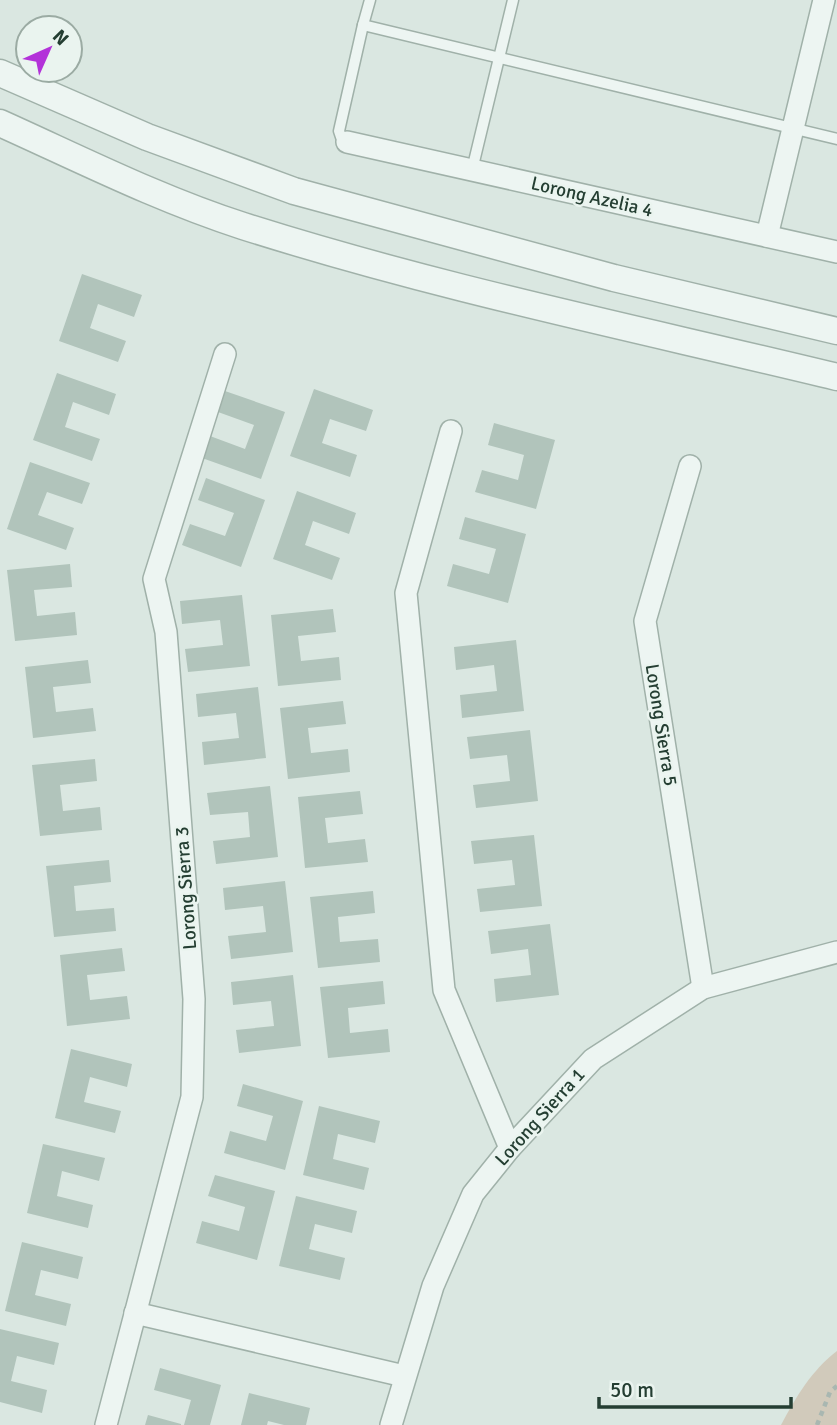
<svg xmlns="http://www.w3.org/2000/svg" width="837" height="1425" font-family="Signika,sans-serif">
	<rect width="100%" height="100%" fill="#dae7e1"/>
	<path fill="#d1cabb" d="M837,1351v74h-56c15,-28 30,-54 56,-74z"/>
	<g fill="#b1c4bb">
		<polygon points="82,274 142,295 134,317 98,304 90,328 126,341 118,362 59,341"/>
		<polygon points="57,373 116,394 109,415 73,402 65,427 100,439 92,461 33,440"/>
		<polygon points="314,389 373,410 366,431 330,419 322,443 357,455 350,477 290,456"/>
		<polygon points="225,391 285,412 261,479 202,458 210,436 245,449 254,425 218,412"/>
		<polygon points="494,423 555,440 536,509 475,492 482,470 518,480 524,455 488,445"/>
		<polygon points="30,462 90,483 82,504 47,492 38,515 74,528 66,550 7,529"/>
		<polygon points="206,478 265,500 241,567 182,545 190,524 225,536 234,513 198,500"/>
		<polygon points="297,491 356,513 349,534 313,521 305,545 340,558 332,580 273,559"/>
		<polygon points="465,517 526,534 508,603 447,586 453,564 489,574 496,549 459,539"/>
		<polygon points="70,564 72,587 34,590 37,616 75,612 77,635 15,641 7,570"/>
		<polygon points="242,595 250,666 188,672 185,649 223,645 220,620 182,624 180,601"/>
		<polygon points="333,609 336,632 298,636 301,661 339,657 341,680 278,686 271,615"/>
		<polygon points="516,640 524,711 462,718 460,695 497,691 494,665 456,670 454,647"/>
		<polygon points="88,660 91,683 53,687 56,712 93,708 96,731 33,738 25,667"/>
		<polygon points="258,687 266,758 204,765 202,742 239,738 236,713 198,717 196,694"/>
		<polygon points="343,701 346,724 308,728 311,753 348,749 350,772 288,779 280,708"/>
		<polygon points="530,730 538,801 476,808 473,785 510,781 507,755 470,759 467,737"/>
		<polygon points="95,759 97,781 60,785 63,811 100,807 102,830 40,836 32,765"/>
		<polygon points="270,786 278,857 216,864 213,841 250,837 248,812 210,815 207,793"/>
		<polygon points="360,791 363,814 325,818 328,843 365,839 368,862 305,868 298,797"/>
		<polygon points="534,835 542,906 480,912 477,889 515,885 512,860 474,864 471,841"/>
		<polygon points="109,860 111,882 74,886 76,911 114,908 116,931 54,937 46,866"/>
		<polygon points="285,881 293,952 231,959 228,936 266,932 263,906 225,910 223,888"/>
		<polygon points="373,891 375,913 338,917 340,942 378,939 380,962 318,968 310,897"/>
		<polygon points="550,924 559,995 496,1002 494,979 531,975 528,949 491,954 488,931"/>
		<polygon points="122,948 125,971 87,975 90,1000 127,996 130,1019 67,1026 60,955"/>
		<polygon points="293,975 301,1046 239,1053 236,1030 274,1026 271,1001 233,1005 231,982"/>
		<polygon points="383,981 385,1004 348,1008 350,1033 388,1029 390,1052 328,1058 320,987"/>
		<polygon points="71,1049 132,1064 127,1087 90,1077 84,1102 121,1111 115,1133 55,1118"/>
		<polygon points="243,1084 303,1101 285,1170 224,1153 230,1131 266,1141 273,1116 237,1106"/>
		<polygon points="319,1106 380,1121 375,1143 338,1134 333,1159 369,1168 364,1190 303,1175"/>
		<polygon points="43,1144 105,1158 99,1181 62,1171 57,1196 93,1205 88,1228 27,1213"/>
		<polygon points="215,1175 275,1191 257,1260 196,1243 202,1221 239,1231 245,1207 208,1196"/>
		<polygon points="296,1196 357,1211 352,1233 315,1224 309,1249 345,1258 340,1280 279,1266"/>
		<polygon points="22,1242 83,1257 78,1279 41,1270 35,1295 71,1304 66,1326 5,1311"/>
		<polygon points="0,1329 59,1343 54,1365 17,1356 11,1381 47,1390 42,1413 0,1402"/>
		<polygon points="160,1368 221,1385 210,1425 184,1425 191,1400 154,1390"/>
		<polygon points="249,1393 310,1408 306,1425 284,1425 268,1421 267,1425 241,1425"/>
		<polygon points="148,1415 181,1424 181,1425 145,1425"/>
	</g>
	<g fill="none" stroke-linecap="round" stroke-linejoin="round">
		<g stroke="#a0b1a9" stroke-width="13">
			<g id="service">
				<polyline points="363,25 370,0"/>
				<polyline points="347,142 341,137 339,131 363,25 837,139"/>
				<polyline points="472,170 513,0"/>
			</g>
		</g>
		<g stroke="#a0b1a9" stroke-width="24">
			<g id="minor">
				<polyline points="347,142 837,252"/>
				<polyline points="767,236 824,0"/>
				<polyline points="451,431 406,593 444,990 510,1148"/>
				<polyline points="690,466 645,621 703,988"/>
				<polyline points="135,1313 404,1376"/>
				<polyline points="106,1425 192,1097 194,999 166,632 154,579 225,354"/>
				<polyline points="391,1425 433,1286 473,1194 510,1148 593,1059 703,988 837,952"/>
			</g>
		</g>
		<g stroke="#a0b1a9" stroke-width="29">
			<g id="tertiary">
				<polyline points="0,73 147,137 294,191 614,278 837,331"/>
				<path d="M0,123c80,36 159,76 243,103 195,62 396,103 594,151"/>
			</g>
		</g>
		<polyline stroke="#a9b7b1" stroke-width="4.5" stroke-dasharray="5 5" stroke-linecap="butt" points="817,1425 830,1392 837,1386"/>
		<use href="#service" stroke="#edf5f2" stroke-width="10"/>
		<use href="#minor" stroke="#edf5f2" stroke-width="21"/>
		<use href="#tertiary" stroke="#edf5f2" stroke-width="26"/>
	</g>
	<g text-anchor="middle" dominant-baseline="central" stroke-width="5" stroke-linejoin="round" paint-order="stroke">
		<g font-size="19" fill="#243e32" stroke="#eaf4ef">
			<text transform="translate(592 197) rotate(13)">Lorong Azelia 4</text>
			<text transform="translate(661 725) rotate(81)">Lorong Sierra 5</text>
			<text transform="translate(186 888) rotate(-94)">Lorong Sierra 3</text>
			<text transform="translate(540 1117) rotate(-48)">Lorong Sierra 1</text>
		</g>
	</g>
	<g transform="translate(49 49) rotate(45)"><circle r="33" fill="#eaf4ef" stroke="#9baba3" stroke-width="2"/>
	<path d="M0-5L12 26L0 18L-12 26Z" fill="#b332d9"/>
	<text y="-10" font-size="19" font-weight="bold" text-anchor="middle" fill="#243e32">N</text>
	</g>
	<path d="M599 1397v10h192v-10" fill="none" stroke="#243e32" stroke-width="3.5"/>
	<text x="610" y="1397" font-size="21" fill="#243e32" stroke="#eaf4ef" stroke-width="5" paint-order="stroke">50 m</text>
</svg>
